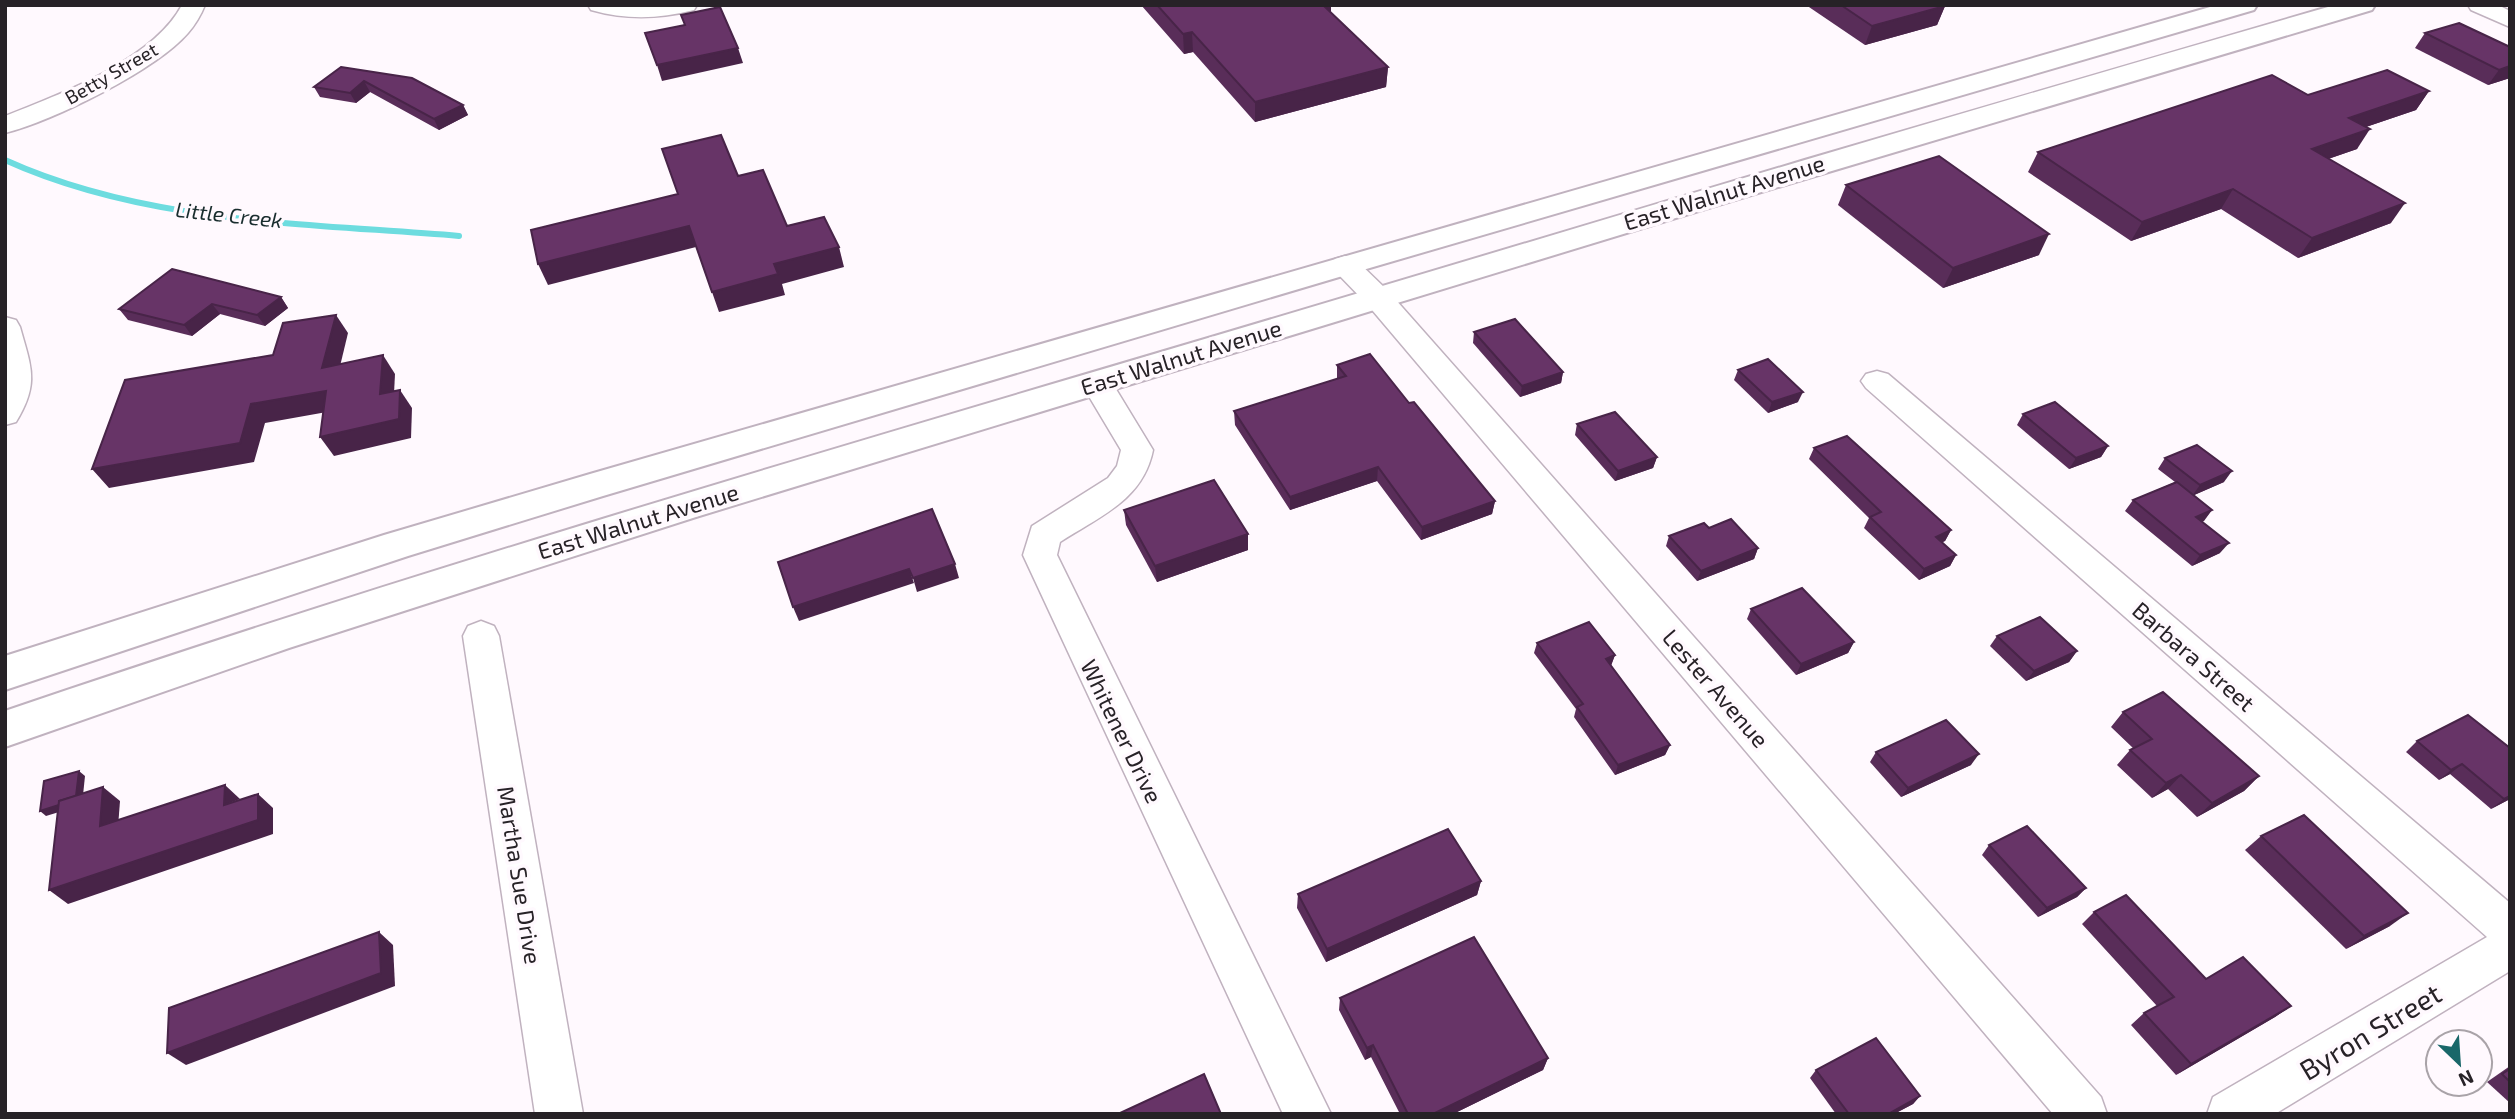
<svg xmlns="http://www.w3.org/2000/svg" width="2515" height="1119" font-family="'Exo 2',sans-serif">
	<rect width="100%" height="100%" fill="#fff9fe"/>
	<g fill="none" stroke-linecap="round" stroke-linejoin="round">
		<path stroke="#6ddcdf" stroke-width="6" d="M5,160c141,64 302,63 454,76"/>
		<g stroke="#c0b2bf" stroke-width="3">
			<g id="minor">
				<path d="M182,5h23c-4,10 -10,20 -17,28 -32,37 -135,88 -183,100v-17c56,-22 148,-56 177,-111z"/>
				<path d="M588,5h109l-3,5c-35,9 -68,10 -103,0z"/>
				<polygon points="2468,5 2498,5 2510,11 2510,27 2471,10"/>
				<polygon points="1345,256 1355,259 1387,290 2101,1097 2107,1114 2053,1114 1367,304 1335,271 1331,265 1335,259"/>
				<path d="M5,317l11,3 4,7c11,40 20,56 -4,95l-11,3z"/>
				<polygon points="1877,371 1888,374 2510,903 2510,971 2275,1114 2207,1114 2213,1097 2487,937 1866,388 1861,381 1866,374"/>
				<path d="M1097,373l11,3 45,74c-10,50 -53,66 -93,92l-3,13 274,559h-48l-260,-559 9,-29 76,-48 9,-12 4,-16 -40,-67 5,-7z"/>
				<polygon points="481,621 494,626 499,636 583,1114 535,1114 463,636 468,626"/>
			</g>
		</g>
		<g stroke="#c0b2bf" stroke-width="4">
			<g id="major">
				<polygon points="2217,5 2257,5 2254,10 1356,272 603,496 408,556 5,690 5,656 384,535 590,474"/>
				<path d="M2335,5h40l-3,5 -634,189 -1042,318 -407,131 -284,99v-36c398,-136 801,-254 1203,-373 376,-112 750,-225 1127,-333z"/>
			</g>
		</g>
		<use href="#minor" fill="#fff" fill-rule="evenodd"/>
		<use href="#major" fill="#fff" fill-rule="evenodd"/>
	</g>
	<g fill="#592d59">
		<polygon points="1141,5 1331,5 1331,13 1388,67 1386,87 1255,122 1193,52 1184,54"/>
		<polygon points="1806,5 1945,6 1937,25 1865,45"/>
		<polygon points="2425,33 2510,47 2510,78 2488,85 2415,48"/>
		<polygon points="341,67 463,105 468,115 439,130 370,92 356,103 320,97 314,87"/>
		<polygon points="2429,91 2416,110 2366,127 2357,149 2328,159 2391,223 2298,258 2221,209 2131,241 2028,172 2038,152 2308,95"/>
		<polygon points="1846,185 2039,255 1943,288 1838,205"/>
		<polygon points="281,297 288,308 265,326 220,314 192,336 128,320 119,309"/>
		<polygon points="1474,332 1563,372 1561,383 1520,397 1473,343"/>
		<polygon points="1337,365 1409,403 1495,501 1492,514 1421,540 1377,481 1290,510 1235,425 1234,411 1337,379"/>
		<polygon points="1738,370 1798,402 1768,413 1734,380"/>
		<polygon points="2023,414 2108,446 2101,457 2069,469 2017,425"/>
		<polygon points="1577,424 1657,457 1653,468 1615,481 1575,435"/>
		<polygon points="1814,448 1951,530 1945,541 1942,542 1956,555 1950,566 1919,580 1864,528 1869,518 1809,459"/>
		<polygon points="2165,458 2224,482 2194,495 2212,510 2202,522 2220,553 2192,566 2125,511 2133,500 2175,482 2158,469"/>
		<polygon points="1124,510 1248,534 1248,550 1157,582 1126,525"/>
		<polygon points="1669,536 1758,548 1754,559 1697,581 1666,546"/>
		<polygon points="1751,609 1854,642 1848,653 1796,675 1747,619"/>
		<polygon points="1997,636 2077,651 2069,662 2026,681 1990,646"/>
		<polygon points="1537,643 1615,655 1611,666 1670,745 1665,755 1615,775 1574,717 1576,709 1534,653"/>
		<polygon points="2123,712 2259,776 2244,791 2197,817 2168,789 2152,798 2117,765 2130,750 2133,748 2111,727"/>
		<polygon points="2468,715 2510,799 2491,809 2450,774 2439,780 2406,752 2417,741"/>
		<polygon points="1876,752 1971,765 1901,797 1870,762"/>
		<polygon points="2261,836 2390,926 2346,949 2245,850"/>
		<polygon points="1989,845 2086,888 2077,897 2038,917 1982,855"/>
		<polygon points="1481,881 1477,895 1326,962 1297,908 1298,894"/>
		<polygon points="2094,912 2206,979 2291,1006 2275,1017 2176,1075 2131,1025 2144,1013 2157,1006 2082,924"/>
		<polygon points="1340,998 1548,1058 1543,1070 1453,1114 1400,1114 1371,1057 1365,1060 1339,1010"/>
		<polygon points="2510,1066 2510,1103 2487,1082"/>
		<polygon points="1816,1070 1920,1096 1913,1104 1894,1114 1836,1114 1810,1078"/>
	</g>
	<g fill="#482448">
		<polygon points="1319,5 1331,5 1331,18"/>
		<polygon points="1945,6 1937,25 1865,45 1872,26"/>
		<polygon points="1192,32 1193,52 1184,54 1183,34"/>
		<polygon points="738,48 743,63 662,81 657,65"/>
		<polygon points="2510,66 2510,78 2488,85 2499,70"/>
		<polygon points="1388,67 1386,87 1255,122 1255,102"/>
		<polygon points="364,81 370,92 356,103 350,93"/>
		<polygon points="2429,91 2416,110 2336,137 2349,118"/>
		<polygon points="463,105 468,115 439,130 434,119"/>
		<polygon points="2370,129 2357,149 2299,169 2312,149"/>
		<polygon points="2233,189 2221,209 2131,241 2142,222"/>
		<polygon points="2405,203 2391,223 2298,258 2312,238"/>
		<polygon points="689,226 696,247 548,285 538,264"/>
		<polygon points="2049,234 2039,255 1943,288 1953,268"/>
		<polygon points="839,247 844,267 782,284 785,295 719,312 712,292 774,264"/>
		<polygon points="281,297 288,308 265,326 257,315"/>
		<polygon points="212,304 220,314 192,336 184,325"/>
		<polygon points="336,315 348,333 335,387 322,368"/>
		<polygon points="383,355 395,374 393,413 380,394"/>
		<polygon points="1563,372 1561,383 1520,397 1522,386"/>
		<polygon points="400,390 412,408 411,438 334,456 320,437"/>
		<polygon points="326,391 338,410 265,423 254,462 109,488 92,469 251,404"/>
		<polygon points="1803,392 1798,402 1768,413 1772,402"/>
		<polygon points="2108,446 2101,457 2069,469 2076,458"/>
		<polygon points="1657,457 1653,468 1615,481 1618,471"/>
		<polygon points="1378,467 1377,481 1290,510 1290,497"/>
		<polygon points="2232,471 2224,482 2192,496 2200,485"/>
		<polygon points="1495,501 1492,514 1421,540 1422,527"/>
		<polygon points="2212,510 2204,521 2188,528 2196,517"/>
		<polygon points="1951,530 1945,541 1930,548 1936,537"/>
		<polygon points="1248,534 1248,550 1157,582 1155,566"/>
		<polygon points="2229,543 2220,553 2192,566 2200,555"/>
		<polygon points="1758,548 1754,559 1697,581 1701,571"/>
		<polygon points="1956,555 1950,566 1919,580 1924,569"/>
		<polygon points="955,564 959,578 917,592 913,578"/>
		<polygon points="909,569 914,583 799,621 793,607"/>
		<polygon points="1854,642 1848,653 1796,675 1801,664"/>
		<polygon points="2077,651 2069,662 2026,681 2034,671"/>
		<polygon points="1615,655 1611,665 1602,669 1606,659"/>
		<polygon points="1670,745 1665,755 1615,775 1618,765"/>
		<polygon points="1979,754 1971,765 1901,797 1908,788"/>
		<polygon points="2462,764 2450,774 2439,780 2451,770"/>
		<polygon points="79,771 85,776 82,805 46,816 40,811"/>
		<polygon points="2181,775 2168,789 2152,798 2166,783"/>
		<polygon points="2259,776 2244,791 2197,817 2212,803"/>
		<polygon points="225,785 240,799 224,805"/>
		<polygon points="103,787 120,801 117,840 100,826"/>
		<polygon points="258,794 273,808 273,834 68,904 49,890"/>
		<polygon points="2510,796 2510,799 2491,809 2504,799"/>
		<polygon points="1481,881 1477,895 1326,962 1327,949"/>
		<polygon points="2086,888 2077,897 2038,917 2047,908"/>
		<polygon points="2408,913 2390,926 2346,949 2364,936"/>
		<polygon points="379,932 393,945 395,986 186,1065 167,1053"/>
		<polygon points="2291,1006 2275,1017 2176,1075 2191,1064"/>
		<polygon points="1373,1045 1371,1057 1365,1060 1367,1048"/>
		<polygon points="1548,1058 1543,1070 1453,1114 1433,1114"/>
		<polygon points="1920,1096 1913,1104 1894,1114 1888,1114"/>
	</g>
	<g fill="#673467" stroke="#482448" stroke-width="2">
		<polygon points="1157,5 1323,5 1388,67 1255,102 1192,32 1183,34"/>
		<polygon points="1841,5 1944,5 1945,6 1872,26"/>
		<polygon points="720,7 738,48 657,65 645,33 685,25 681,15"/>
		<polygon points="2459,23 2510,47 2510,66 2499,70 2425,33"/>
		<polygon points="341,67 412,78 463,105 434,119 364,81 350,93 314,87"/>
		<polygon points="2387,70 2429,91 2349,118 2370,129 2312,149 2405,203 2312,238 2233,189 2142,222 2038,152 2272,75 2308,95"/>
		<polygon points="721,135 738,176 763,170 787,226 824,217 839,247 774,264 778,274 712,292 689,226 538,264 531,230 678,194 662,149"/>
		<polygon points="1939,156 2049,234 1953,268 1846,185"/>
		<polygon points="172,269 281,297 257,315 212,304 184,325 119,309"/>
		<polygon points="336,315 322,368 383,355 380,394 400,390 399,419 320,437 326,391 251,404 240,443 92,469 125,380 273,355 283,323"/>
		<polygon points="1515,319 1563,372 1522,386 1474,332"/>
		<polygon points="1370,354 1409,403 1414,402 1495,501 1422,527 1378,467 1290,497 1234,411 1346,376 1337,365"/>
		<polygon points="1768,359 1803,392 1772,402 1738,370"/>
		<polygon points="2055,402 2108,446 2076,458 2023,414"/>
		<polygon points="1615,412 1657,457 1618,471 1577,424"/>
		<polygon points="1847,436 1951,530 1936,537 1956,555 1924,569 1870,517 1881,512 1814,448"/>
		<polygon points="2197,445 2232,471 2200,485 2165,458"/>
		<polygon points="1214,480 1248,534 1155,566 1124,510"/>
		<polygon points="2177,482 2212,510 2196,517 2229,543 2200,555 2133,500"/>
		<polygon points="932,509 955,564 913,578 909,569 793,607 778,562"/>
		<polygon points="1731,519 1758,548 1701,571 1669,536 1704,523 1709,528"/>
		<polygon points="1802,588 1854,642 1801,664 1751,609"/>
		<polygon points="2040,617 2077,651 2034,671 1997,636"/>
		<polygon points="1589,622 1615,655 1606,659 1670,745 1618,765 1577,707 1583,704 1537,643"/>
		<polygon points="2163,692 2259,776 2212,803 2181,775 2166,783 2130,750 2152,739 2123,712"/>
		<polygon points="2468,715 2510,748 2510,796 2504,799 2462,764 2451,770 2417,741"/>
		<polygon points="1946,720 1979,754 1908,788 1876,752"/>
		<polygon points="79,771 76,796 59,801 59,805 40,811 44,781"/>
		<polygon points="225,785 224,805 258,794 258,820 49,890 59,801 103,787 100,826"/>
		<polygon points="2304,815 2408,913 2364,936 2261,836"/>
		<polygon points="2027,826 2086,888 2047,908 1989,845"/>
		<polygon points="1448,829 1481,881 1327,949 1298,894"/>
		<polygon points="2126,895 2206,979 2243,957 2291,1006 2191,1064 2144,1013 2174,997 2094,912"/>
		<polygon points="379,932 381,973 167,1053 169,1008"/>
		<polygon points="1474,937 1548,1058 1433,1114 1408,1114 1373,1045 1367,1048 1340,998"/>
		<polygon points="1876,1038 1920,1096 1888,1114 1849,1114 1816,1070"/>
		<polygon points="2510,1069 2510,1082 2502,1074"/>
		<polygon points="1204,1074 1221,1114 1118,1114"/>
	</g>
	<g text-anchor="middle" dominant-baseline="central" stroke-width="7" stroke-linejoin="round" paint-order="stroke">
		<g font-size="19" fill="#272227" stroke="#fff9fe">
			<text transform="translate(111 73) rotate(-30)">Betty Street</text>
		</g>
		<g font-size="21" font-style="italic" fill="#192d2e" stroke="#fff9fe">
			<text transform="translate(229 214) rotate(6)">Little Creek</text>
		</g>
		<g font-size="23" fill="#272227" stroke="#fff9fe">
			<text transform="translate(1724 192) rotate(-17)">East Walnut Avenue</text>
			<text transform="translate(1181 357) rotate(-17)">East Walnut Avenue</text>
			<text transform="translate(638 521) rotate(-17)">East Walnut Avenue</text>
			<text transform="translate(2194 656) rotate(41)">Barbara Street</text>
			<text transform="translate(1716 688) rotate(49)">Lester Avenue</text>
			<text transform="translate(1122 731) rotate(64)">Whitener Drive</text>
			<text transform="translate(520 875) rotate(81)">Martha Sue Drive</text>
		</g>
		<g font-size="28" fill="#272227" stroke="#fff9fe">
			<text transform="translate(2370 1031) rotate(-31)">Byron Street</text>
		</g>
	</g>
	<rect width="2515" height="1119" fill="none" stroke="#272227" stroke-width="14"/>
	<g transform="translate(2459 1063) rotate(155)"><circle r="33" fill="#fff9fe" stroke="#a9a3a8" stroke-width="2"/>
	<path d="M0-5L12 26L0 18L-12 26Z" fill="#196769"/>
	<text y="-10" font-size="19" font-weight="bold" text-anchor="middle" fill="#272227">N</text>
	</g>
</svg>
